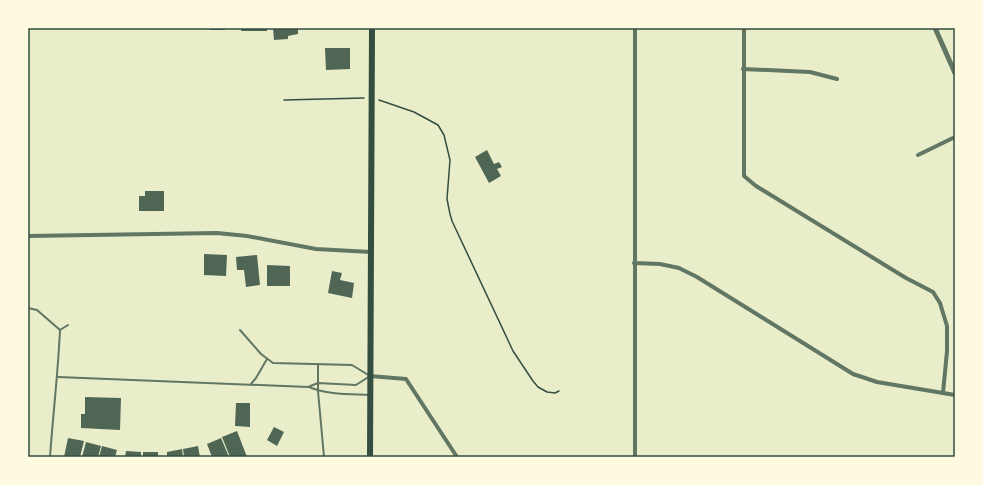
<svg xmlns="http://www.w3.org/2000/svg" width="983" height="485" font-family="'Fira Sans',sans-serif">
	<rect width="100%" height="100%" fill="#e9edc9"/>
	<g fill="#4f6655">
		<rect x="210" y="28" width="15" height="2"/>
		<rect x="241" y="28" width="26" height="3"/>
		<polygon points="273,28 298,28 298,34 288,36 288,39 274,40"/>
		<polygon points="325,48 350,48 350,69 326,70"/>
		<polygon points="487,150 494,164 499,162 502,167 497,169 501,176 489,183 475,157"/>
		<polygon points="145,191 164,191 164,211 139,211 139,196 145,196"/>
		<polygon points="204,254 227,255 226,276 204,275"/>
		<polygon points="257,255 260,285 246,287 244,270 237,270 236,257"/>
		<polygon points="267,265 290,266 290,286 267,286"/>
		<polygon points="332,271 342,273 340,280 354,283 352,298 328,293"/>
		<polygon points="85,397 121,398 120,430 81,428 81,414 85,414"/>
		<polygon points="236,403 250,403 250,427 235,426"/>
		<polygon points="274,427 284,432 277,446 267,440"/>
		<polygon points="237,431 247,457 230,457 222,437"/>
		<polygon points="68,438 84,441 80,457 64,457"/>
		<polygon points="221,438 229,457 212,457 207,444"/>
		<polygon points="86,442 101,446 98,457 82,457"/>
		<polygon points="102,446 117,450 115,457 99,457"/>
		<polygon points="198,446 200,457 184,457 183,449"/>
		<polygon points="182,449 183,457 167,457 167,452"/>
		<polygon points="126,451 141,452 141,457 125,457"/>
		<rect x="143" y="452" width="15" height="5"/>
	</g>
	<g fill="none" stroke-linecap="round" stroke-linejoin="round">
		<g stroke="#344e41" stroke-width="1.5">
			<polyline points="284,100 364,98"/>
			<polyline points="379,100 414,112 438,125 444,135 450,160 447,199 450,214 452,221 513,351 533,381 538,387 547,392 555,393 559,391"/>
		</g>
		<g stroke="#617663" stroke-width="2">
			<polyline points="28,308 37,310 60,330"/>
			<polyline points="318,364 318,391 324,457"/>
			<polyline points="58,377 308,387 318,383 356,385 370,376 352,365 273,363 261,354 240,330"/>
			<polyline points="251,384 256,378 267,359"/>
			<path d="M309,387c19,8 40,7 61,8"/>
			<path d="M50,457c3,-42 8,-84 10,-127l8,-5"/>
		</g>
		<g stroke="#617663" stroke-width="4">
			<polyline points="744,28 744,176 756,186 906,278 933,292 940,303 947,326 947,351 943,393"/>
			<polyline points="743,69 810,72 837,79"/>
			<polyline points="918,155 955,137"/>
			<polyline points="28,236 217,233 247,236 316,249 371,252"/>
			<polyline points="634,263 660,264 679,268 697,277 853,374 877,382 955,395"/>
			<polyline points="370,376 406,379 457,457"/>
			<polyline points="635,457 635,28"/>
		</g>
		<polyline stroke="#617663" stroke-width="5" points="935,28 955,73"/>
		<polyline stroke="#344e41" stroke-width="6" points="370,457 372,28"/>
	</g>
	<rect width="983" height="485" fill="none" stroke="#fefae0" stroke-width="58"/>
	<rect x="29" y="29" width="925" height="427" fill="none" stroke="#344e41" stroke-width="1.5"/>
</svg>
